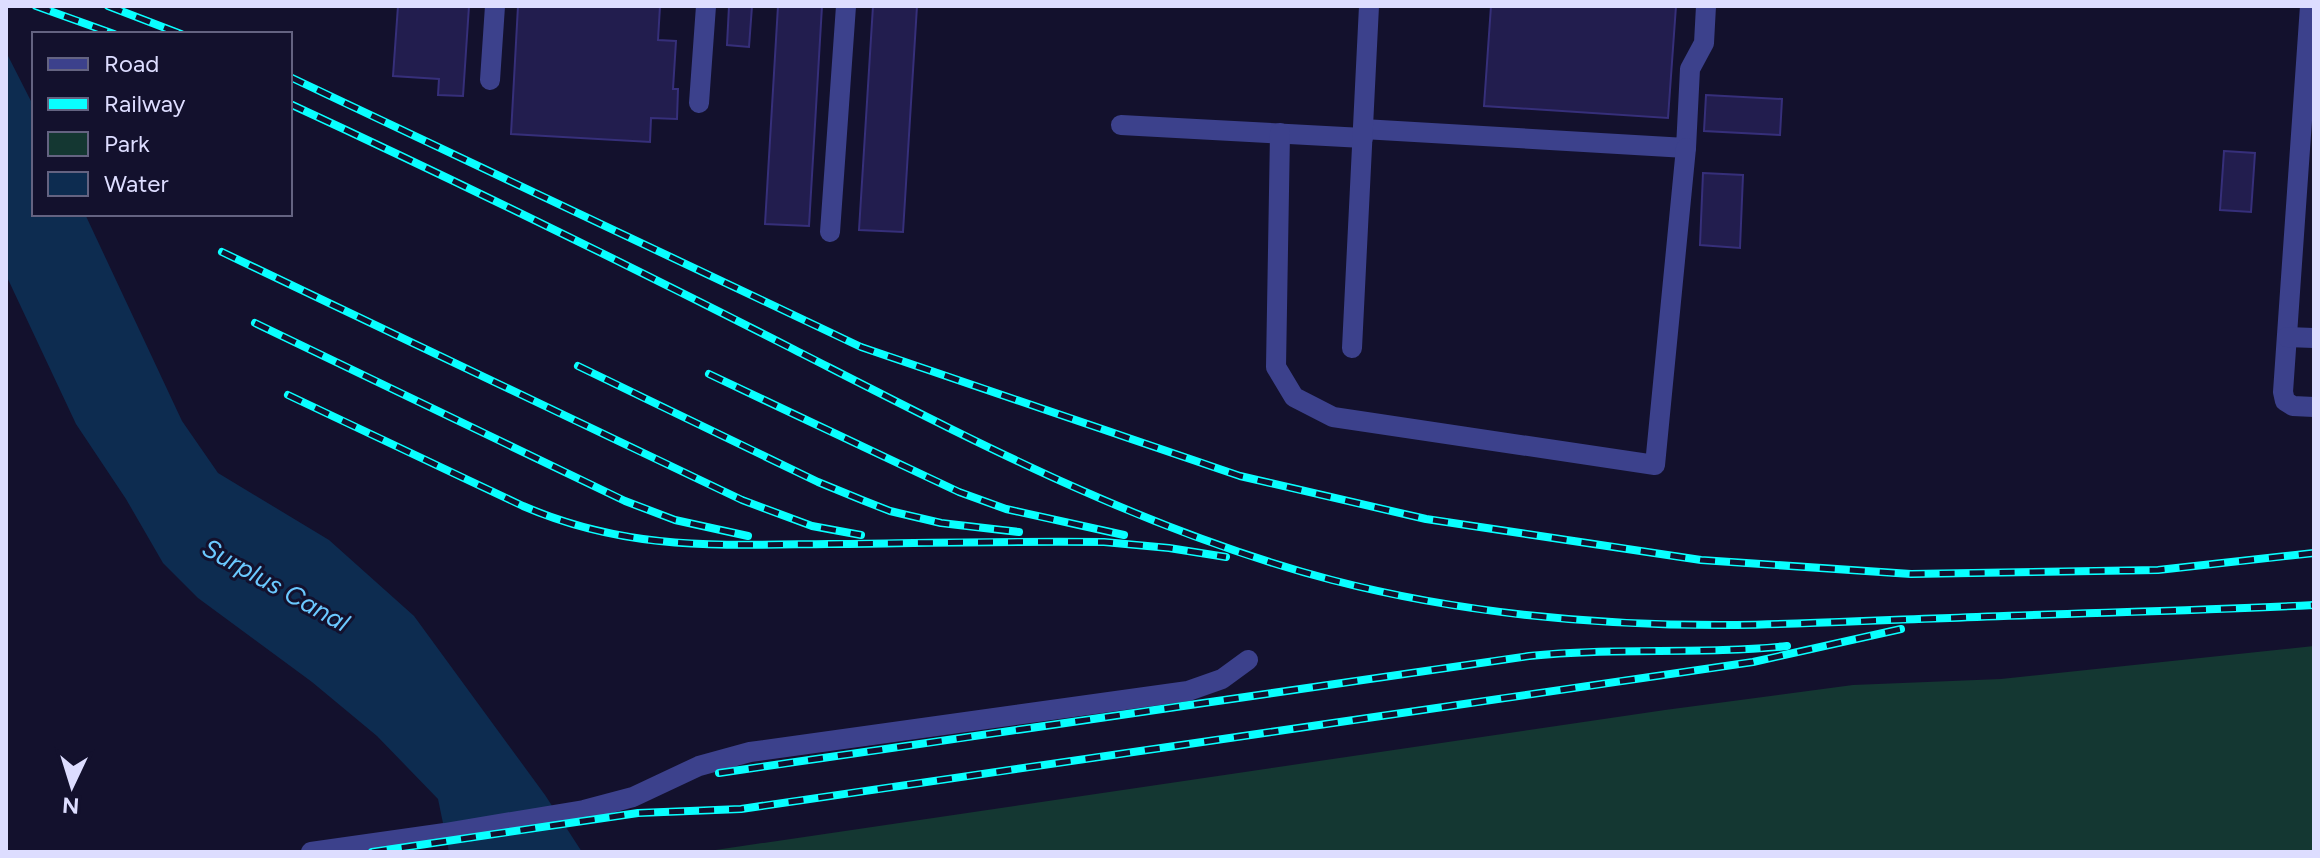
<svg xmlns="http://www.w3.org/2000/svg" width="2320" height="858" font-family="Figtree,sans-serif">
	<rect width="100%" height="100%" fill="#13112d"/>
	<polygon fill="#143732" points="2314,646 2314,852 702,852 1665,710 1853,685 2001,679"/>
	<polygon fill="#0d2c50" points="6,52 34,107 34,214 85,214 182,421 218,473 329,540 414,616 545,795 582,852 449,852 438,799 377,736 312,682 198,598 163,563 126,499 76,424 6,275"/>
	<g fill="#221d4e" stroke="#362f7a" stroke-width="2">
		<polygon points="398,6 469,6 463,96 438,95 439,79 393,76"/>
		<polygon points="518,6 660,6 658,40 676,41 673,89 678,89 677,119 651,118 650,142 511,134"/>
		<polygon points="729,6 752,6 749,47 727,45"/>
		<polygon points="778,6 822,6 809,226 765,224"/>
		<polygon points="873,6 917,6 903,232 859,230"/>
		<polygon points="1491,6 1676,6 1668,118 1484,106"/>
		<polygon points="1706,95 1782,99 1780,135 1704,131"/>
		<polygon points="2224,151 2255,153 2251,212 2220,210"/>
		<polygon points="1703,173 1743,175 1740,248 1700,245"/>
	</g>
	<g fill="none" stroke-linecap="round" stroke-linejoin="round">
		<g stroke="#3c418c" stroke-width="20">
			<polyline points="2310,6 2283,392 2285,401 2293,406 2314,407"/>
			<polyline points="490,80 495,6"/>
			<polyline points="699,103 706,6"/>
			<polyline points="1121,125 1363,138"/>
			<polyline points="1363,129 1686,148 1690,69 1704,43 1706,6"/>
			<polyline points="1280,133 1276,367 1294,397 1333,417 1655,465 1686,148"/>
			<polyline points="830,232 846,6"/>
			<polyline points="2287,337 2314,338"/>
			<polyline points="1352,348 1369,6"/>
			<polyline points="311,852 445,833 584,810 633,797 699,766 750,752 1188,691 1222,679 1248,660"/>
		</g>
		<g stroke="#09ffff" stroke-width="8">
			<g id="rail">
				<polyline points="36,6 114,34"/>
				<polyline points="108,6 181,34"/>
				<polyline points="290,77 861,347 1240,476 1426,519 1701,560 1911,574 2158,570 2314,553"/>
				<path d="M290,104c169,78 336,160 501,244 175,89 350,182 541,232 131,34 268,46 404,45 71,-1 142,-5 214,-7 121,-5 243,-7 364,-13"/>
				<polyline points="222,252 742,500 812,526 861,535"/>
				<polyline points="255,323 625,501 675,520 748,536"/>
				<polyline points="578,366 818,482 862,500 890,511 941,523 1019,532"/>
				<polyline points="709,374 959,492 1006,509 1124,535"/>
				<path d="M288,395l235,111c105,45 194,39 306,38 91,-1 183,-3 275,-2l65,6 57,9"/>
				<path d="M719,773l810,-117c86,-9 173,-1 258,-10"/>
				<polyline points="372,852 638,813 741,809 1753,662 1901,629"/>
			</g>
		</g>
		<use href="#rail" stroke="#13112d" stroke-width="5" stroke-dasharray="15" stroke-linecap="butt"/>
	</g>
	<g text-anchor="middle" dominant-baseline="central" stroke-width="6" stroke-linejoin="round" paint-order="stroke">
		<g font-size="26" font-style="italic" fill="#6bc9ff" stroke="#13112d">
			<text transform="translate(276 585) rotate(29)">Surplus Canal</text>
		</g>
	</g>
	<rect width="2320" height="858" fill="none" stroke="#ddddff" stroke-width="16"/>
	<rect x="32" y="32" width="260" height="184" fill="#13112d" stroke="#646381" stroke-width="2"/>
	<rect x="48" y="58" width="40" height="12" fill="#3c418c" stroke="#646381" stroke-width="2"/>
	<text x="104" y="72" font-size="24" fill="#ddddff">Road</text>
	<rect x="48" y="98" width="40" height="12" fill="#09ffff" stroke="#646381" stroke-width="2"/>
	<text x="104" y="112" font-size="24" fill="#ddddff">Railway</text>
	<rect x="48" y="132" width="40" height="24" fill="#143732" stroke="#646381" stroke-width="2"/>
	<text x="104" y="152" font-size="24" fill="#ddddff">Park</text>
	<rect x="48" y="172" width="40" height="24" fill="#0d2c50" stroke="#646381" stroke-width="2"/>
	<text x="104" y="192" font-size="24" fill="#ddddff">Water</text>
	<g transform="translate(72 786) rotate(184)" stroke="#13112d" stroke-width="6" paint-order="stroke">
	<path d="M0-6L14 30L0 20L-14 30Z" fill="#ddddff"/>
	<text y="-12" font-size="22" font-weight="bold" text-anchor="middle" fill="#ddddff">N</text>
	</g>
</svg>
